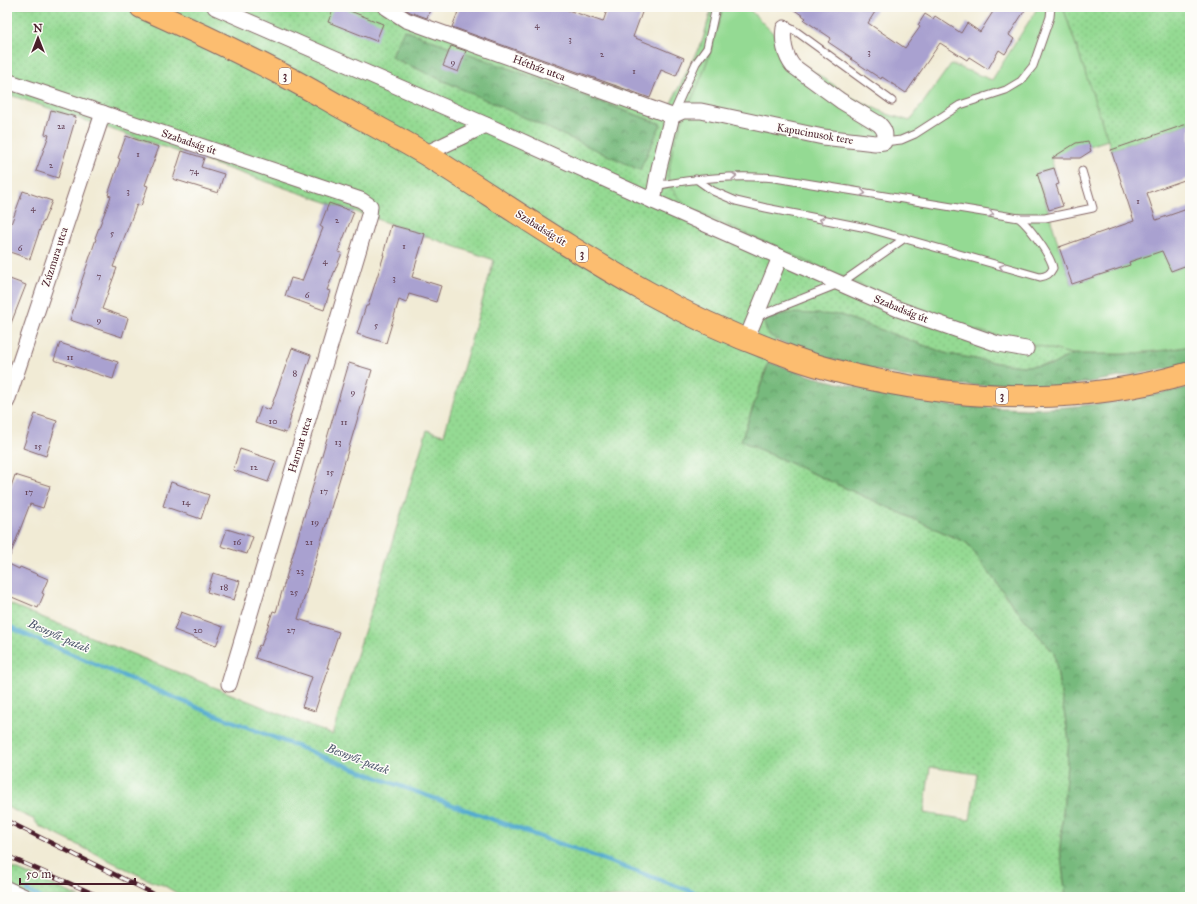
<svg xmlns="http://www.w3.org/2000/svg" width="1197" height="904" font-family="'IM FELL Great Primer',serif">
	<defs>
		<pattern id="grass-dots" width="8" height="8" patternUnits="userSpaceOnUse"><rect width="8" height="8" fill="#94da93"/><path d="M2 2h.1M6 6h.1" fill="none" stroke="#81bb7f" stroke-width="1.8" stroke-linecap="round"/></pattern>
		<pattern id="forest-crowns" width="20" height="18" patternUnits="userSpaceOnUse"><rect width="20" height="18" fill="#77ba7d"/><path d="M2 6a3 3 0 1 1 6 0M12 15a3 3 0 1 1 6 0" fill="none" stroke="#649767"/></pattern>
	</defs>
	<rect width="100%" height="100%" fill="#fdfcf7"/>
	<filter id="ink" filterUnits="userSpaceOnUse"><feTurbulence type="fractalNoise" baseFrequency=".025" numOctaves="2"/><feDisplacementMap in="SourceGraphic" scale="8" xChannelSelector="R" yChannelSelector="G"/><feConvolveMatrix kernelMatrix="1 2 1 2 8 2 1 2 1" color-interpolation-filters="sRGB"/></filter>
	<filter id="wash" filterUnits="userSpaceOnUse"><feTurbulence type="fractalNoise" baseFrequency=".012" numOctaves="4" result="noise"/><feDisplacementMap in="SourceGraphic" scale="16" xChannelSelector="R" yChannelSelector="G"/><feGaussianBlur stdDeviation="0.9" result="paint"/><feColorMatrix in="noise" values="0 0 0 0 0 0 0 0 0 0 0 0 0 0 0 0 0 1.4 0 .05"/><feComposite in="paint" operator="in"/></filter>
	<g filter="url(#wash)">
		<rect width="100%" height="100%" fill="#f1ebd5"/>
		<g fill="url(#grass-dots)" stroke="#6f7c5f" fill-rule="evenodd">
			<path d="M7,7h401l-2,8 263,92 34,-68 9,-32h11l-12,43 -9,26 -20,46 -9,25 -5,29 299,152 105,26 -20,11 -29,1 -26,-3 -49,-9 -108,-39 -64,25 -35,101 226,102 48,65 39,45 15,87 -9,109 6,48h-882l-21,-12 -10,-3 -114,-56 -6,-7 -26,-12v-204l325,132 95,-305 17,5 50,-175 -138,-48 -349,-118zM404,30l257,94 -21,45 -249,-112zM930,767l47,7 -7,46 -46,-7z"/>
			<polygon points="1063,7 1190,7 1190,123 1111,150"/>
			<polygon points="7,868 16,869 79,897 7,897"/>
		</g>
		<g fill="url(#forest-crowns)" stroke="#606c54">
			<polygon points="404,30 661,124 640,170 391,57"/>
			<polygon points="791,313 840,315 948,354 997,363 1023,366 1052,365 1072,354 1124,354 1166,350 1190,346 1190,364 1173,368 1061,387 958,385 906,377 818,356 776,340 767,333 764,323 765,320 780,315"/>
			<polygon points="769,362 814,377 919,402 956,406 1027,409 1067,407 1125,401 1190,387 1190,897 1066,897 1060,849 1069,740 1054,653 1015,608 967,543 741,441"/>
		</g>
		<polygon fill="#94da93" stroke="#6f7c5f" points="723,7 747,7 773,33 780,48 795,59 853,98 887,114 910,121 951,64 992,80 1038,7 1063,7 1108,140 1051,158 1054,168 1037,173 1059,247 1072,284 1129,265 1129,262 1162,250 1171,271 1190,264 1190,346 1166,350 1124,354 1072,354 967,328 907,305 824,269 686,206 672,189 668,176 673,146 682,122 702,76 711,50"/>
		<g fill="none" stroke-linecap="round" stroke-linejoin="round">
			<g stroke="#53aad0" stroke-width="4.5">
				<polyline points="7,625 22,633 206,711 381,779 707,897"/>
				<polyline points="27,891 39,897"/>
			</g>
		</g>
		<g id="blocks">
			<g fill="#a9a1d0">
				<polygon points="334,7 340,7 383,24 376,41 328,22"/>
				<polygon points="403,7 431,7 427,18 410,12"/>
				<polygon points="460,7 559,7 603,22 608,7 644,7 633,37 684,58 676,76 661,70 650,98 452,27"/>
				<polygon points="790,7 878,7 868,23 905,48 920,27 918,25 925,14 933,19 935,16 961,33 967,23 980,32 996,7 1027,7 1009,35 1014,39 1005,54 999,50 988,69 969,57 967,60 940,43 906,93 882,77 881,79 851,59 852,58 828,42 831,38 804,20 806,18"/>
				<polygon points="451,46 466,51 458,72 443,66"/>
				<polygon points="51,110 76,117 58,178 36,171 49,135 45,134"/>
				<polygon points="1190,123 1190,178 1147,193 1156,220 1190,208 1190,264 1171,271 1162,251 1129,262 1130,265 1072,284 1059,247 1134,221 1111,150"/>
				<polygon points="126,136 159,147 145,185 148,186 141,206 137,204 113,267 117,268 102,309 128,318 122,337 70,320 82,283 81,283 96,239 95,238 111,196 108,195 120,159 118,158"/>
				<polygon points="1088,141 1091,151 1080,158 1052,158 1076,143"/>
				<polygon points="182,151 204,158 201,167 224,174 218,193 173,179"/>
				<polygon points="1054,168 1059,184 1056,185 1063,206 1049,210 1037,173"/>
				<polygon points="23,191 52,201 43,223 42,223 30,259 7,251 7,235"/>
				<polygon points="329,203 354,212 338,252 342,253 327,290 330,291 324,310 285,296 291,278 302,281 323,228 320,226"/>
				<polygon points="391,225 425,234 412,277 441,286 436,302 409,294 406,303 399,300 386,343 357,334 366,306 368,306 384,255 383,255"/>
				<polygon points="7,278 26,285 8,331 7,331"/>
				<polygon points="60,343 118,362 113,379 54,360"/>
				<polygon points="292,348 311,355 290,417 291,417 286,433 255,423 261,407 270,410"/>
				<polygon points="349,363 372,370 298,619 339,632 327,668 329,668 315,711 302,707 312,677 255,658 259,645 261,646 273,611 276,612"/>
				<polygon points="35,414 57,421 46,456 23,448"/>
				<polygon points="240,449 276,461 268,482 233,470"/>
				<polygon points="15,475 50,486 43,508 30,504 8,561 7,561 7,498"/>
				<polygon points="171,482 209,495 201,519 163,506"/>
				<polygon points="227,529 253,537 247,554 221,546"/>
				<polygon points="7,563 19,569 20,567 48,579 42,593 44,594 38,608 7,595"/>
				<polygon points="213,573 240,581 234,600 207,592"/>
				<polygon points="181,612 223,627 216,646 174,630"/>
			</g>
		</g>
	</g>
	<g filter="url(#ink)">
		<use href="#blocks" fill-opacity="0" stroke="#846666" stroke-width="1"/>
		<g fill="none" stroke-linecap="round" stroke-linejoin="round">
			<g stroke="#846666" stroke-width="9">
				<g id="lane">
					<polyline points="784,28 790,28 797,32 892,101"/>
					<polyline points="673,114 696,63 707,48 716,7"/>
					<polyline points="884,142 901,140 915,134 960,105 1006,90 1021,81 1033,66 1050,17 1051,7"/>
					<path d="M655,186c42,-8 77,-11 120,-8l244,40c10,8 32,38 34,50 -3,6 -6,8 -13,9l-173,-49 -101,-20 -30,-7 -23,-10 -17,-12"/>
					<polyline points="1019,218 1045,218 1093,208 1082,171"/>
					<polyline points="756,317 841,283 905,238"/>
				</g>
			</g>
			<g stroke="#846666" stroke-width="17">
				<g id="street">
					<polyline points="215,7 486,125 653,201 898,309 998,344 1026,349"/>
					<polyline points="386,7 406,20 672,116"/>
					<polyline points="7,81 361,200 370,206 369,215 229,684"/>
					<path d="M672,116l11,-5h18l122,26 52,6 9,-1c2,-8 1,-12 -5,-18l-38,-23 -48,-35c-8,-10 -11,-25 -9,-38"/>
					<polyline points="425,154 486,125"/>
					<polyline points="653,201 659,168 672,116"/>
					<polyline points="746,340 780,257"/>
					<polyline points="7,401 103,113"/>
					<polyline points="7,889 25,897"/>
				</g>
			</g>
			<g stroke="#846666" stroke-width="24">
				<path id="primary" d="M141,7c47,21 94,43 140,67 26,13 50,28 76,42 23,13 47,25 70,39 73,46 144,95 220,137 43,24 89,45 136,62 28,11 59,19 88,25 108,23 212,25 319,-6"/>
			</g>
			<use href="#lane" stroke="#fff" stroke-width="7"/>
			<use href="#street" stroke="#fff" stroke-width="15"/>
			<use href="#primary" stroke="#fcbd6f" stroke-width="22"/>
			<g stroke="#4a1f2b" stroke-width="4.5">
				<g id="rail">
					<polyline points="7,821 160,897"/>
					<polyline points="7,856 101,897"/>
				</g>
			</g>
			<use href="#rail" stroke="#fdfcf7" stroke-width="3" stroke-dasharray="9" stroke-linecap="butt"/>
		</g>
		<defs><path id="oneway-chevron" d="M-2-3.5L2.5 0L-2 3.5" fill="none" stroke-width="1.6" stroke-linecap="round" stroke-linejoin="round"/></defs>
		<g stroke="#ae9aa0">
			<use href="#oneway-chevron" transform="translate(734 176) rotate(-2)"/>
			<use href="#oneway-chevron" transform="translate(863 193) rotate(10)"/>
			<use href="#oneway-chevron" transform="translate(991 214) rotate(8)"/>
			<use href="#oneway-chevron" transform="translate(822 220) rotate(-169)"/>
			<use href="#oneway-chevron" transform="translate(1002 267) rotate(-165)"/>
		</g>
	</g>
	<g text-anchor="middle" dominant-baseline="central" stroke-width="3" stroke-linejoin="round" paint-order="stroke">
		<g font-size="9" fill="#624054">
			<text x="537" y="24">4</text>
			<text x="570" y="38">3</text>
			<text x="869" y="51">3</text>
			<text x="602" y="53">2</text>
			<text x="453" y="61">9</text>
			<text x="634" y="70">1</text>
			<text x="61" y="125">2a</text>
			<text x="138" y="153">1</text>
			<text x="51" y="164">2</text>
			<text x="194" y="170">74</text>
			<text x="128" y="190">3</text>
			<text x="1138" y="200">1</text>
			<text x="33" y="207">4</text>
			<text x="337" y="219">2</text>
			<text x="112" y="232">5</text>
			<text x="404" y="245">1</text>
			<text x="20" y="247">6</text>
			<text x="325" y="260">4</text>
			<text x="99" y="275">7</text>
			<text x="394" y="277">3</text>
			<text x="307" y="294">6</text>
			<text x="99" y="319">9</text>
			<text x="376" y="324">5</text>
			<text x="70" y="356">11</text>
			<text x="295" y="372">8</text>
			<text x="353" y="391">9</text>
			<text x="273" y="420">10</text>
			<text x="344" y="421">11</text>
			<text x="338" y="441">13</text>
			<text x="38" y="445">15</text>
			<text x="254" y="466">12</text>
			<text x="330" y="471">15</text>
			<text x="324" y="490">17</text>
			<text x="29" y="491">17</text>
			<text x="186" y="501">14</text>
			<text x="315" y="521">19</text>
			<text x="237" y="541">16</text>
			<text x="309" y="541">21</text>
			<text x="300" y="570">23</text>
			<text x="224" y="586">18</text>
			<text x="294" y="591">25</text>
			<text x="198" y="629">20</text>
			<text x="291" y="629">27</text>
		</g>
		<g fill="#fdfcf7" stroke="#806168" stroke-width="1">
			<rect x="279" y="68" width="12" height="16" rx="3"/>
			<rect x="576" y="246" width="12" height="16" rx="3"/>
			<rect x="996" y="388" width="12" height="16" rx="3"/>
		</g>
		<g font-size="10" font-weight="bold" fill="#4a1f2b">
			<text x="285" y="76">3</text>
			<text x="582" y="254">3</text>
			<text x="1002" y="396">3</text>
		</g>
		<g font-size="11" fill="#4a1f2b" stroke="#fdfcf7">
			<text transform="translate(539 68) rotate(20)">Hétház utca</text>
			<text transform="translate(815 134) rotate(10)">Kapucinusok tere</text>
			<text transform="translate(189 142) rotate(19)">Szabadság út</text>
			<text transform="translate(541 228) rotate(32)">Szabadság út</text>
			<text transform="translate(55 257) rotate(-72)">Zúzmara utca</text>
			<text transform="translate(901 309) rotate(22)">Szabadság út</text>
			<text transform="translate(300 445) rotate(-73)">Harmat utca</text>
		</g>
		<g font-size="12" font-style="italic" fill="#4e576d" stroke="#fdfcf7">
			<text transform="translate(59 636) rotate(24)">Besnyői-patak</text>
			<text transform="translate(358 759) rotate(21)">Besnyői-patak</text>
		</g>
	</g>
	<rect width="1197" height="904" fill="none" stroke="#fdfcf7" stroke-width="24"/>
	<g transform="translate(38 38)" stroke="#fdfcf7" stroke-width="3" paint-order="stroke">
	<path d="M0-3L7 15L0 10L-7 15Z" fill="#4a1f2b"/>
	<text y="-6" font-size="11" font-weight="bold" text-anchor="middle" fill="#4a1f2b">N</text>
	</g>
	<path d="M20 878v6h115v-6" fill="none" stroke="#4a1f2b" stroke-width="2"/>
	<text x="26" y="878" font-size="12" fill="#4a1f2b" stroke="#fdfcf7" stroke-width="3" paint-order="stroke">50 m</text>
</svg>
